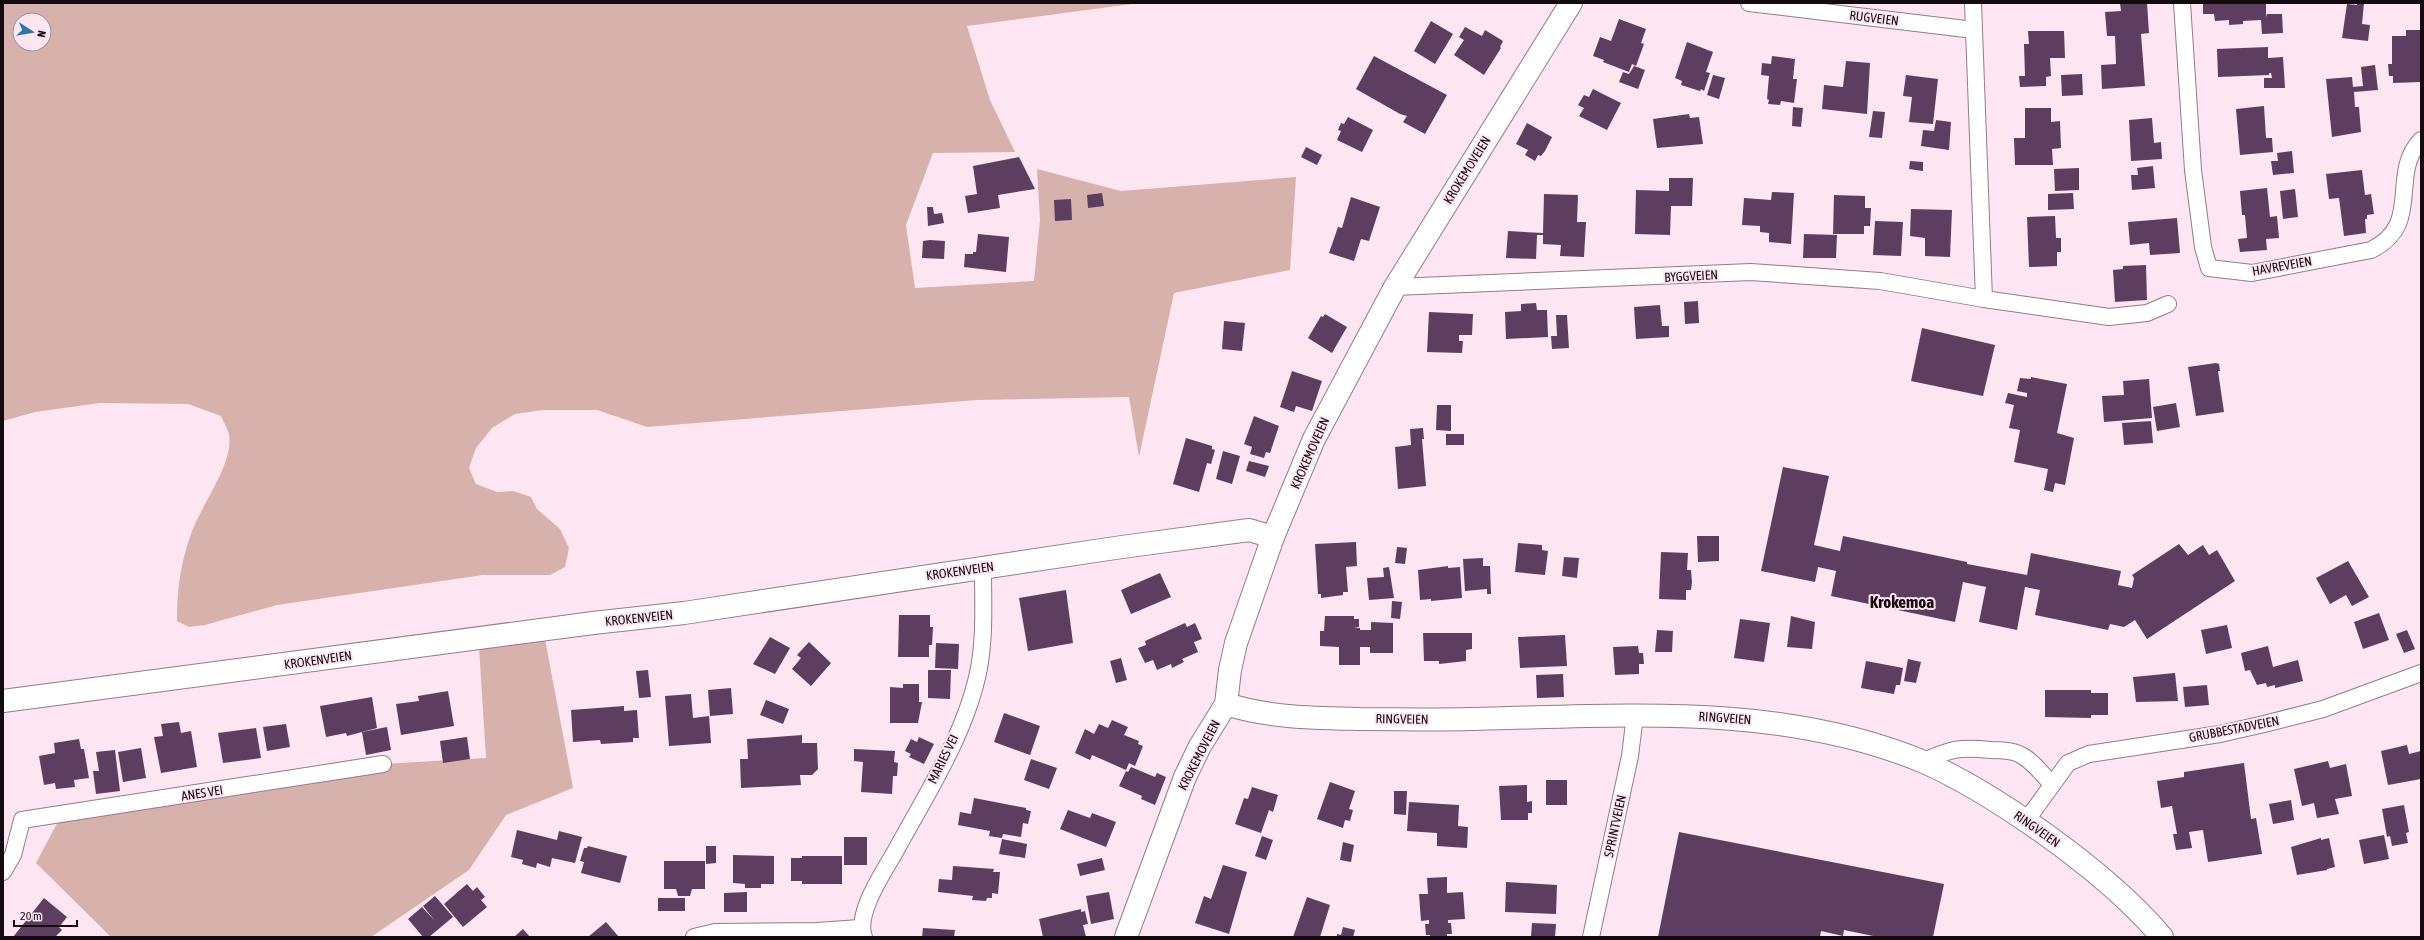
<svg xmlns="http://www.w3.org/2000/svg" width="2424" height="940" font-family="'Asap Condensed',sans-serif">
	<rect width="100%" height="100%" fill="#fee5f2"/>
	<g fill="#d7b2ad" fill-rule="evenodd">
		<path d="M3,3h1136l-172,23 23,74 25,52 -82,1 -27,72 9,63 119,-7 6,-61 -3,-51 84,22 175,-14 -6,93 -116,23 -35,164 -10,-60 -152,3 -330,27 -50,-17h-54l-28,4 -23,14 -16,20 -7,20 7,16 21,8 16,-1 18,6 6,12 23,20 9,19 -4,19 -15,8h-67l-206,30 -72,20 -16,2 -12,-6c0,-29 3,-56 13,-84 9,-30 44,-72 39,-102 -1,-6 -6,-14 -8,-19l-33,-12 -88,-1 -65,9 -32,9zM20,20h24v24h-24z"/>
		<polygon points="545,639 573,788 506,815 469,870 371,937 111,937 36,863 62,814 383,764 486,758 479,647"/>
	</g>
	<g fill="#5e3e60">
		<polygon points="2120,3 2147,3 2149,33 2141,34 2145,86 2102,89 2101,65 2116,64 2115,36 2107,36 2105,12 2121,11"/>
		<polygon points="2203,3 2266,3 2266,17 2267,14 2282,14 2283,33 2262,34 2261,20 2243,21 2243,24 2229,25 2229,20 2215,21 2214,14 2203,14"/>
		<polygon points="2357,3 2364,3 2362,24 2370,25 2368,41 2342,38 2347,4 2357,5"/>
		<polygon points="1619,19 1646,29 1641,43 1644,44 1636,66 1632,64 1629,72 1603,62 1604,60 1593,56 1600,37 1611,41"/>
		<polygon points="1431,21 1453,34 1435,64 1414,51"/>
		<polygon points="1465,27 1482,36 1485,30 1503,41 1500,47 1501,48 1484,75 1454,55 1464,40 1459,37"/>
		<polygon points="2406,30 2421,30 2421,82 2393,83 2393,76 2389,76 2388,64 2392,64 2392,36 2406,36"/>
		<polygon points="2028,31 2064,31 2065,58 2050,58 2051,76 2046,77 2046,86 2020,87 2019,76 2025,76 2024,44 2029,44"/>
		<polygon points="1687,42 1713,52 1706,72 1710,73 1704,91 1701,89 1700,91 1681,85 1682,81 1675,78"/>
		<polygon points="2268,47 2268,58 2283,57 2285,88 2264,88 2264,78 2272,78 2271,73 2269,73 2269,75 2218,77 2217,49"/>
		<polygon points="1374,56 1447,95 1425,134 1403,122 1407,116 1400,114 1356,89"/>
		<polygon points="1772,56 1795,59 1793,79 1797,79 1794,103 1781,101 1780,105 1768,104 1769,100 1767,99 1769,76 1761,75 1762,63 1771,64"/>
		<polygon points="1846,61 1870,63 1867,114 1822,109 1824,85 1843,87"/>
		<polygon points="2375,65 2378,90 2354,92 2355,107 2359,107 2361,132 2332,137 2326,79 2352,77 2353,87 2363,86 2361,67"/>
		<polygon points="1634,66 1645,70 1638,89 1619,82 1623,72 1629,74"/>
		<polygon points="2082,74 2083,95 2062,96 2061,75"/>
		<polygon points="1713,75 1725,78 1719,99 1707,95"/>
		<polygon points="1906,75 1938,79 1933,124 1909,122 1912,97 1903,96"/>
		<polygon points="1593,89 1621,103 1607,130 1579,116 1584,108 1578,105 1584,95 1589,97"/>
		<polygon points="2264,106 2266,138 2272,138 2273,152 2240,155 2236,109"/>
		<polygon points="1793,107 1803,108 1801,127 1792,126"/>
		<polygon points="2025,108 2051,108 2051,122 2060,121 2061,148 2052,149 2053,165 2015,165 2014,138 2025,138"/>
		<polygon points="1873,111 1885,112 1882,138 1869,137"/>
		<polygon points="1689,114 1690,118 1699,117 1703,144 1657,148 1653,119"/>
		<polygon points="1348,117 1373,130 1362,152 1337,140 1341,131 1338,130 1341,123 1344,124"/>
		<polygon points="2152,118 2154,143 2161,142 2162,159 2131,161 2129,120"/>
		<polygon points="1936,120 1951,122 1949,150 1921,146 1923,130 1934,131"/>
		<polygon points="1527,123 1552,137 1545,151 1541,156 1538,155 1535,161 1525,155 1528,150 1516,144"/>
		<polygon points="1306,147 1322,155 1317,165 1301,157"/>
		<polygon points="2292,151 2294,173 2273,175 2271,161 2278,161 2277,153"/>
		<polygon points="1019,157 1035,189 998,195 1000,208 968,213 965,196 977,194 973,166"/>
		<polygon points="1910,161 1923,162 1923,171 1909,169"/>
		<polygon points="2153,166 2155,188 2132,190 2131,175 2138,175 2137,168"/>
		<polygon points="2079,168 2079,190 2055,191 2054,169"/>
		<polygon points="2362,170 2365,195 2371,194 2374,214 2367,215 2367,219 2365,219 2366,233 2344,236 2339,198 2329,199 2326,174"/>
		<polygon points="1669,178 1693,178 1692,206 1671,206 1670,235 1635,234 1636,190 1669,191"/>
		<polygon points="2267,188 2270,217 2277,216 2279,238 2266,239 2267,250 2240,252 2238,239 2247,238 2245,215 2242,215 2240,191"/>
		<polygon points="2295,189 2298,217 2283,219 2280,191"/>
		<polygon points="1772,192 1794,193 1791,244 1769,242 1769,233 1760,232 1760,226 1742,225 1744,198 1771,200"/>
		<polygon points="1102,193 1104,206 1088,208 1087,195"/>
		<polygon points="2073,193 2074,209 2048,210 2048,194"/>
		<polygon points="1544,194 1578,195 1577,222 1586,222 1584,257 1560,256 1561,245 1543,244 1543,235 1537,235 1536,259 1506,258 1508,231 1543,233"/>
		<polygon points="1834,195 1865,196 1865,208 1871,208 1870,226 1864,226 1864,234 1833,234"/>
		<polygon points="1351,197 1380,207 1369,241 1361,239 1354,261 1329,253 1338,227 1342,228"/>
		<polygon points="1071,199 1072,220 1055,221 1054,200"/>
		<polygon points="927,207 933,207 934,214 942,213 944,223 928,226"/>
		<polygon points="1911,209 1952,210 1950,257 1925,256 1925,238 1910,236"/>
		<polygon points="2055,216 2056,238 2061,238 2061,252 2057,252 2057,266 2029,267 2027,217"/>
		<polygon points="2177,218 2180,253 2150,255 2149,243 2130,245 2128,222"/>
		<polygon points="1875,221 1903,222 1901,256 1873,255"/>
		<polygon points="978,234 1009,237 1006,272 964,267 965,254 973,254 973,252 976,252"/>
		<polygon points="1804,234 1837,235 1836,258 1803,258"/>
		<polygon points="930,240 945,241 944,259 922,258 923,241"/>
		<polygon points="2146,265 2147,300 2115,302 2113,270 2123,269 2123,266"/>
		<polygon points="1698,301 1699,323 1685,324 1684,302"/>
		<polygon points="1536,303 1537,310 1547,310 1548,337 1506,339 1505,312 1521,311 1521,304"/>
		<polygon points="1660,305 1662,326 1669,326 1669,337 1636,339 1634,307"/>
		<polygon points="1429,312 1473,314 1472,335 1459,335 1459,341 1463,341 1462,353 1427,352"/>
		<polygon points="1325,314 1347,327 1332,353 1308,338 1321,316 1323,317"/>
		<polygon points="1556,315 1567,315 1569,348 1552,349 1551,336 1557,336"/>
		<polygon points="1224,321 1245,323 1242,351 1222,349"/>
		<polygon points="1922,328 1995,345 1983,396 1911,381"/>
		<polygon points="2216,363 2219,364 2220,371 2218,371 2224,412 2196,416 2188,367"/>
		<polygon points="1292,371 1322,381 1312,411 1296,406 1294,412 1280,407"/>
		<polygon points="2031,377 2067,384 2057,433 2074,438 2065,485 2055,483 2053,492 2044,490 2048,469 2014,462 2020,430 2009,428 2014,405 2005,403 2008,393 2027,397 2027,393 2017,391 2020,378 2031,379"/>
		<polygon points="2149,379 2152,418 2104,422 2102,396 2124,395 2123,381"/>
		<polygon points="2176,403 2180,427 2157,431 2153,407"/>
		<polygon points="1437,405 1451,405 1451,431 1436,430"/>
		<polygon points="1254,416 1279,426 1270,453 1266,452 1264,458 1250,454 1252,447 1244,444"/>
		<polygon points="2151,421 2153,443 2124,445 2122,423"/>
		<polygon points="1423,428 1424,439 1422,439 1426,486 1398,489 1395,447 1411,445 1410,429"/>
		<rect x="1446" y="434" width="18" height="11"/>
		<polygon points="1186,438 1212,446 1212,449 1215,450 1211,464 1207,463 1199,492 1173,484"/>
		<polygon points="1223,451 1240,456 1232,484 1216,479"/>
		<polygon points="1249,461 1269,466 1265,477 1246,471"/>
		<polygon points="1783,467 1829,476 1814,545 1840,551 1843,536 1967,562 1967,564 2027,575 2031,553 2121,571 2118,585 2132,588 2134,578 2132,575 2179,544 2188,555 2203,545 2209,555 2217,550 2235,581 2147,639 2135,620 2124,627 2110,624 2108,630 2035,615 2040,590 2025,587 2017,630 1979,622 1986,587 1963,582 1955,622 1831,596 1836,571 1818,567 1815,582 1761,571"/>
		<polygon points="1697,536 1719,536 1719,561 1698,562"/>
		<polygon points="1356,542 1357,566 1346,567 1348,592 1343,592 1343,595 1321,598 1321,594 1318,594 1315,544"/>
		<polygon points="1518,543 1542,545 1542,550 1548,551 1545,575 1515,572"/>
		<polygon points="1397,547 1407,548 1405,564 1395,563"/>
		<polygon points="1661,552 1688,553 1687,570 1691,570 1692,582 1691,590 1686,590 1686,600 1659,599"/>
		<polygon points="1564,557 1579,558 1577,578 1562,576"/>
		<polygon points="1483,558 1483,566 1490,566 1491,594 1487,594 1487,589 1465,591 1463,559"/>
		<polygon points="2348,561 2369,597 2352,606 2346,595 2330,604 2316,578"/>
		<polygon points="1448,566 1448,568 1460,567 1462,598 1431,601 1431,599 1420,600 1418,570"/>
		<polygon points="1389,567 1394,598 1369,600 1367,578 1384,577 1383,568"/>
		<polygon points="1160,573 1171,597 1131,614 1121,590"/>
		<polygon points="1066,590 1073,643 1028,651 1019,598"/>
		<polygon points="1392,601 1402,602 1400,619 1391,618"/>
		<polygon points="2379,613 2389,640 2363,649 2354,622"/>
		<polygon points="899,615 930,615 930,627 933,627 932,645 929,645 929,657 898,657"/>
		<polygon points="1325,616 1354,616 1354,619 1359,619 1359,627 1354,628 1360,628 1360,630 1371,630 1371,622 1393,623 1393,653 1370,653 1370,647 1360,647 1360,665 1339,665 1339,647 1320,646 1320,631 1324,631"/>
		<polygon points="1791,616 1815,622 1812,649 1787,647"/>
		<polygon points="1740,619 1770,623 1764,662 1734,658"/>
		<polygon points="1185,623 1187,627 1195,623 1202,639 1194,642 1198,652 1182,659 1184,662 1172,668 1171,664 1157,670 1153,660 1145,663 1138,648 1146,645 1145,641"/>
		<polygon points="2227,625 2232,648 2206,654 2201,630"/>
		<polygon points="1657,630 1673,631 1672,652 1655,652"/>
		<polygon points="2407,630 2415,649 2404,653 2396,634"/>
		<polygon points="1423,633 1472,633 1472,649 1466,650 1466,661 1439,664 1439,661 1424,661"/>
		<polygon points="1565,635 1567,666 1520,668 1518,637"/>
		<polygon points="770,637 790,648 775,674 753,664"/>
		<polygon points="809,642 831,663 811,686 792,669 801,658 797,655"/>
		<polygon points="936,643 959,644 958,669 935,668"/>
		<polygon points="1638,646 1639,653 1643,653 1644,664 1639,664 1639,674 1615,675 1613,647"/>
		<polygon points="2268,646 2273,667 2298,660 2303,681 2275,688 2275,685 2267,687 2266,683 2257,685 2250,670 2245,671 2241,653"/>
		<polygon points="1121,658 1127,680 1116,683 1110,661"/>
		<polygon points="1908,659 1921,662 1916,683 1904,681"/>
		<polygon points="1866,661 1903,668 1900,685 1896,685 1894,694 1861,688"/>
		<polygon points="648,670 651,697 639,698 636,671"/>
		<polygon points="928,670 951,670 950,699 928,698"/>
		<polygon points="2175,673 2178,701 2136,702 2133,677"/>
		<polygon points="1563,674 1564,697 1537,698 1536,675"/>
		<polygon points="903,684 919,684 919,702 922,702 918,723 890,723 890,687 903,688"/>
		<polygon points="2207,685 2209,705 2185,707 2183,687"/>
		<polygon points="731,688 733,714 710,716 708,690"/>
		<polygon points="2045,690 2091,690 2091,693 2108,693 2108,715 2091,715 2091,718 2045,717"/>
		<polygon points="448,691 454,726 401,735 396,704 419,701 418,696"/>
		<polygon points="691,694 693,718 709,716 711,743 669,746 665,696"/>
		<polygon points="372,697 377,728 347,736 346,733 326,737 320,706"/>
		<polygon points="766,700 789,709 783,724 760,715"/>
		<polygon points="624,706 624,711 637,710 639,738 633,738 633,742 601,744 600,740 573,742 571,710"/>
		<polygon points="1004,713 1040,726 1030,755 994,742"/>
		<polygon points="1112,720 1128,727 1124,735 1139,741 1138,744 1143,746 1135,766 1129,763 1126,770 1092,755 1090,760 1075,753 1085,729 1094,734 1099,724 1108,728"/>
		<polygon points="179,722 181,733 191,731 197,767 161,773 154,737 163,736 161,724"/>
		<polygon points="286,724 290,747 267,751 263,727"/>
		<polygon points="387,727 391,750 366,755 362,732"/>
		<polygon points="256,728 261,758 223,763 218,733"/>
		<polygon points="802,735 802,743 817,743 818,769 812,775 800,775 801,785 741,788 740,759 748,759 747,739"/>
		<polygon points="467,737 470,759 443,763 440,741"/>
		<polygon points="919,737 934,744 924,764 909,757 911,754 905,751 911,739 917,742"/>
		<polygon points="79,739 81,749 84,749 89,778 74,780 75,787 56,789 55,783 44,785 39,756 55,753 54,743"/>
		<polygon points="2407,745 2409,754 2421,751 2421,779 2388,785 2381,751"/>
		<polygon points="141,748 146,778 123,782 118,752"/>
		<polygon points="854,749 895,751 894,762 898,763 897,776 893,776 892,794 861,792 863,762 854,761"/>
		<polygon points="115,750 120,791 96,794 93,771 99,771 96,752"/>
		<polygon points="1031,759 1057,768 1049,789 1024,780"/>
		<polygon points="2328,761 2330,768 2346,764 2352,796 2335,799 2339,814 2317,818 2314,803 2302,806 2294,769"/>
		<polygon points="2244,763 2251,819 2256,818 2262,854 2208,862 2203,830 2189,832 2192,848 2176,850 2173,834 2177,834 2172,806 2161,808 2157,781 2184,777 2184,772"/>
		<polygon points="1131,767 1155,777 1157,773 1166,777 1155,805 1141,799 1142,796 1119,786 1126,771 1128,772"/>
		<rect x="1546" y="780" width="21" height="25"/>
		<polygon points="1330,782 1355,791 1349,809 1353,810 1350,821 1345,820 1343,828 1317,819"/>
		<polygon points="1527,785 1527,802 1532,801 1532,813 1528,813 1528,820 1501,820 1499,786"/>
		<polygon points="1252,787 1278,795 1273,812 1269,810 1261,833 1235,824 1244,798 1248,799"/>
		<polygon points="1394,791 1407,791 1406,815 1394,814"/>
		<polygon points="974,798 1026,808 1026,810 1031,811 1028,824 1023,823 1021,837 1003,834 1002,838 989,836 990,831 958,825 960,812 971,814"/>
		<polygon points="2291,800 2294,820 2273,824 2269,804"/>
		<polygon points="1409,802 1459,805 1458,826 1468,827 1467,848 1437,846 1437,833 1407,831"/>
		<polygon points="2404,805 2409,832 2406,833 2408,843 2392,846 2390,836 2387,837 2382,809"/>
		<polygon points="1068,810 1090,818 1092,813 1116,822 1106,847 1060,829"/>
		<polygon points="517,830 557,840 559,831 582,837 575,863 552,858 550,867 537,863 536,868 522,864 523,860 511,857"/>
		<polygon points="1679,832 1944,884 1933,937 1878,937 1844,930 1843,936 1821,931 1820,937 1658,937"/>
		<polygon points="2384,835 2389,859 2364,864 2359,840"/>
		<polygon points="1262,836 1273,840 1266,860 1255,856"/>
		<rect x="844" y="837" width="23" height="28"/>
		<polygon points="2321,838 2321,840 2329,838 2335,867 2327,869 2327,870 2297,875 2291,847"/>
		<polygon points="1002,839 1027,844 1025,858 999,854"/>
		<polygon points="1343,842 1354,845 1351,862 1340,860"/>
		<polygon points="588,846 627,856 620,883 581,873 584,862 580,861 584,848 587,848"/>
		<polygon points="706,846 716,846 716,863 706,864"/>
		<polygon points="733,855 774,856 774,884 761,884 761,888 745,888 745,884 733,883"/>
		<polygon points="802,856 842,856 842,884 802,884 802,881 791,881 791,858 802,858"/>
		<polygon points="1102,858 1105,870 1080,876 1077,864"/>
		<polygon points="664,861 705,861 705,889 692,889 690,896 678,896 676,889 664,889"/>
		<polygon points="1223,865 1247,872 1229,934 1195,923 1204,896 1211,899"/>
		<polygon points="953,866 994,869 993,872 1000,872 998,894 992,893 992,898 987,898 986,901 972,900 973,896 938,892 939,879 952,880"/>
		<polygon points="1447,877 1447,893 1463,892 1465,919 1448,920 1448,923 1451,923 1452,934 1447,934 1447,937 1430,937 1430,935 1426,935 1425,924 1429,924 1429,920 1421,921 1419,894 1428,894 1427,878"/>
		<polygon points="1506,882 1557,885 1556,914 1505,912"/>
		<polygon points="467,884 473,891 477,887 485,897 481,900 487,907 463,927 444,904"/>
		<polygon points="747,892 747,912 724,912 724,893"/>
		<polygon points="1109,892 1114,919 1091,924 1086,896"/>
		<polygon points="435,896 453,917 429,937 423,937 408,919 422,907 435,921 423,906"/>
		<polygon points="1307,897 1330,905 1320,937 1293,937"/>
		<polygon points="44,898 67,917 59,927 62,930 55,937 13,937"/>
		<rect x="658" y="898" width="27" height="13"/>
		<polygon points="1081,909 1081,912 1085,911 1088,924 1083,925 1086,937 1043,937 1039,919"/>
		<polygon points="606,922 619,937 588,937"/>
		<polygon points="1532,923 1556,924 1555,937 1531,937"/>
		<polygon points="1343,927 1355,930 1353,937 1337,937 1337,934 1341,935"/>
		<polygon points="923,928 955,930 954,937 922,937"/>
		<polygon points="523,929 530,937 514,937"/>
	</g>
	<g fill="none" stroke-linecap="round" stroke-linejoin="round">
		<g stroke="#927c87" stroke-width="18">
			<g id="street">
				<polyline points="1749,3 1974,30"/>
				<polyline points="1973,3 1984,299 2109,317 2147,313 2168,304"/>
				<path d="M2182,3l11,167 10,77 6,21 43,5 119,-23c53,-26 17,-75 50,-110"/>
				<polyline points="1395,287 1751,272 1880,281 1984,299"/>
				<path d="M1922,762c30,-14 38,-15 69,-12 9,0 20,0 28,4 13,6 22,19 32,29"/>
				<polyline points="2026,821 2068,763 2089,754 2220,734 2264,724 2323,709 2421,673"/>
				<polyline points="3,872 13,855 22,820 383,764"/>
				<polyline points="694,937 715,932 817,931 860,928"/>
				<path d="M864,937c-9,-23 19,-64 31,-85 31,-57 72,-120 84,-184 6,-33 4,-67 4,-100"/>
				<polyline points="1591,937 1630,756 1635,715"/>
			</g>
		</g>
		<g stroke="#927c87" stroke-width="24">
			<g id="secondary">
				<polyline points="3,701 593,623 684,613 1122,547 1249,530 1273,537"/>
				<path d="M1226,704c44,14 89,14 134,15 37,0 74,1 111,0 151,-3 310,-17 453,43 43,19 83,45 121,72 42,30 83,63 117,103"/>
				<polyline points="1126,937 1185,777 1200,746 1226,704 1230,670 1236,643 1273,537 1314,439 1395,287 1571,3"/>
			</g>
		</g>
		<use href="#street" stroke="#fff" stroke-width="16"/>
		<use href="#secondary" stroke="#fff" stroke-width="22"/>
	</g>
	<g text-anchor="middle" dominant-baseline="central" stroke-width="4" stroke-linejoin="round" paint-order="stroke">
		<g font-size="13" fill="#130b0f" stroke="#fee5f2">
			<text transform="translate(1874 18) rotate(7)">RUGVEIEN</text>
			<text transform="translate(1467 170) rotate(-58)">KROKEMOVEIEN</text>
			<text transform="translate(2282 266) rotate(-10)">HAVREVEIEN</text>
			<text transform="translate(1691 276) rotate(-3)">BYGGVEIEN</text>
			<text transform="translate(1310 453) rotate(-66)">KROKEMOVEIEN</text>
			<text transform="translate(960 571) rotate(-8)">KROKENVEIEN</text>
			<text transform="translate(639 618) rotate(-6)">KROKENVEIEN</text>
			<text transform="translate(318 660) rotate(-8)">KROKENVEIEN</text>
			<text transform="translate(1725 718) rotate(4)">RINGVEIEN</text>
			<text transform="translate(1402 719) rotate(1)">RINGVEIEN</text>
			<text transform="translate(2234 729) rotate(-11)">GRUBBESTADVEIEN</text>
			<text transform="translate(1199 755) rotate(-63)">KROKEMOVEIEN</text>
			<text transform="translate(943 759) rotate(-64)">MARIES VEI</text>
			<text transform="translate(202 793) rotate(-9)">ANES VEI</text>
			<text transform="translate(1615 826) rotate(-78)">SPRINTVEIEN</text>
			<text transform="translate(2037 829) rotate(35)">RINGVEIEN</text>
		</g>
		<g font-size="17" font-weight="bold" fill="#130b0f" stroke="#fee5f2">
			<text x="1902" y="602">Krokemoa</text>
		</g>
	</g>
	<rect width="2424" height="940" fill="none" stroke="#130b0f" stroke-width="8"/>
	<g transform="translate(32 32) rotate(102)"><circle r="19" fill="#fee5f2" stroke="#a08e97"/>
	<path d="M0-3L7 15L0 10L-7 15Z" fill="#2b77aa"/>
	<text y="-6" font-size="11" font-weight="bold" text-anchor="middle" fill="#130b0f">N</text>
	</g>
	<path d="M14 920v6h63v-6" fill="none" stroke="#130b0f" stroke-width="2"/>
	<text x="20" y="920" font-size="12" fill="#130b0f" stroke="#fee5f2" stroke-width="3" paint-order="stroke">20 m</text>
</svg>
